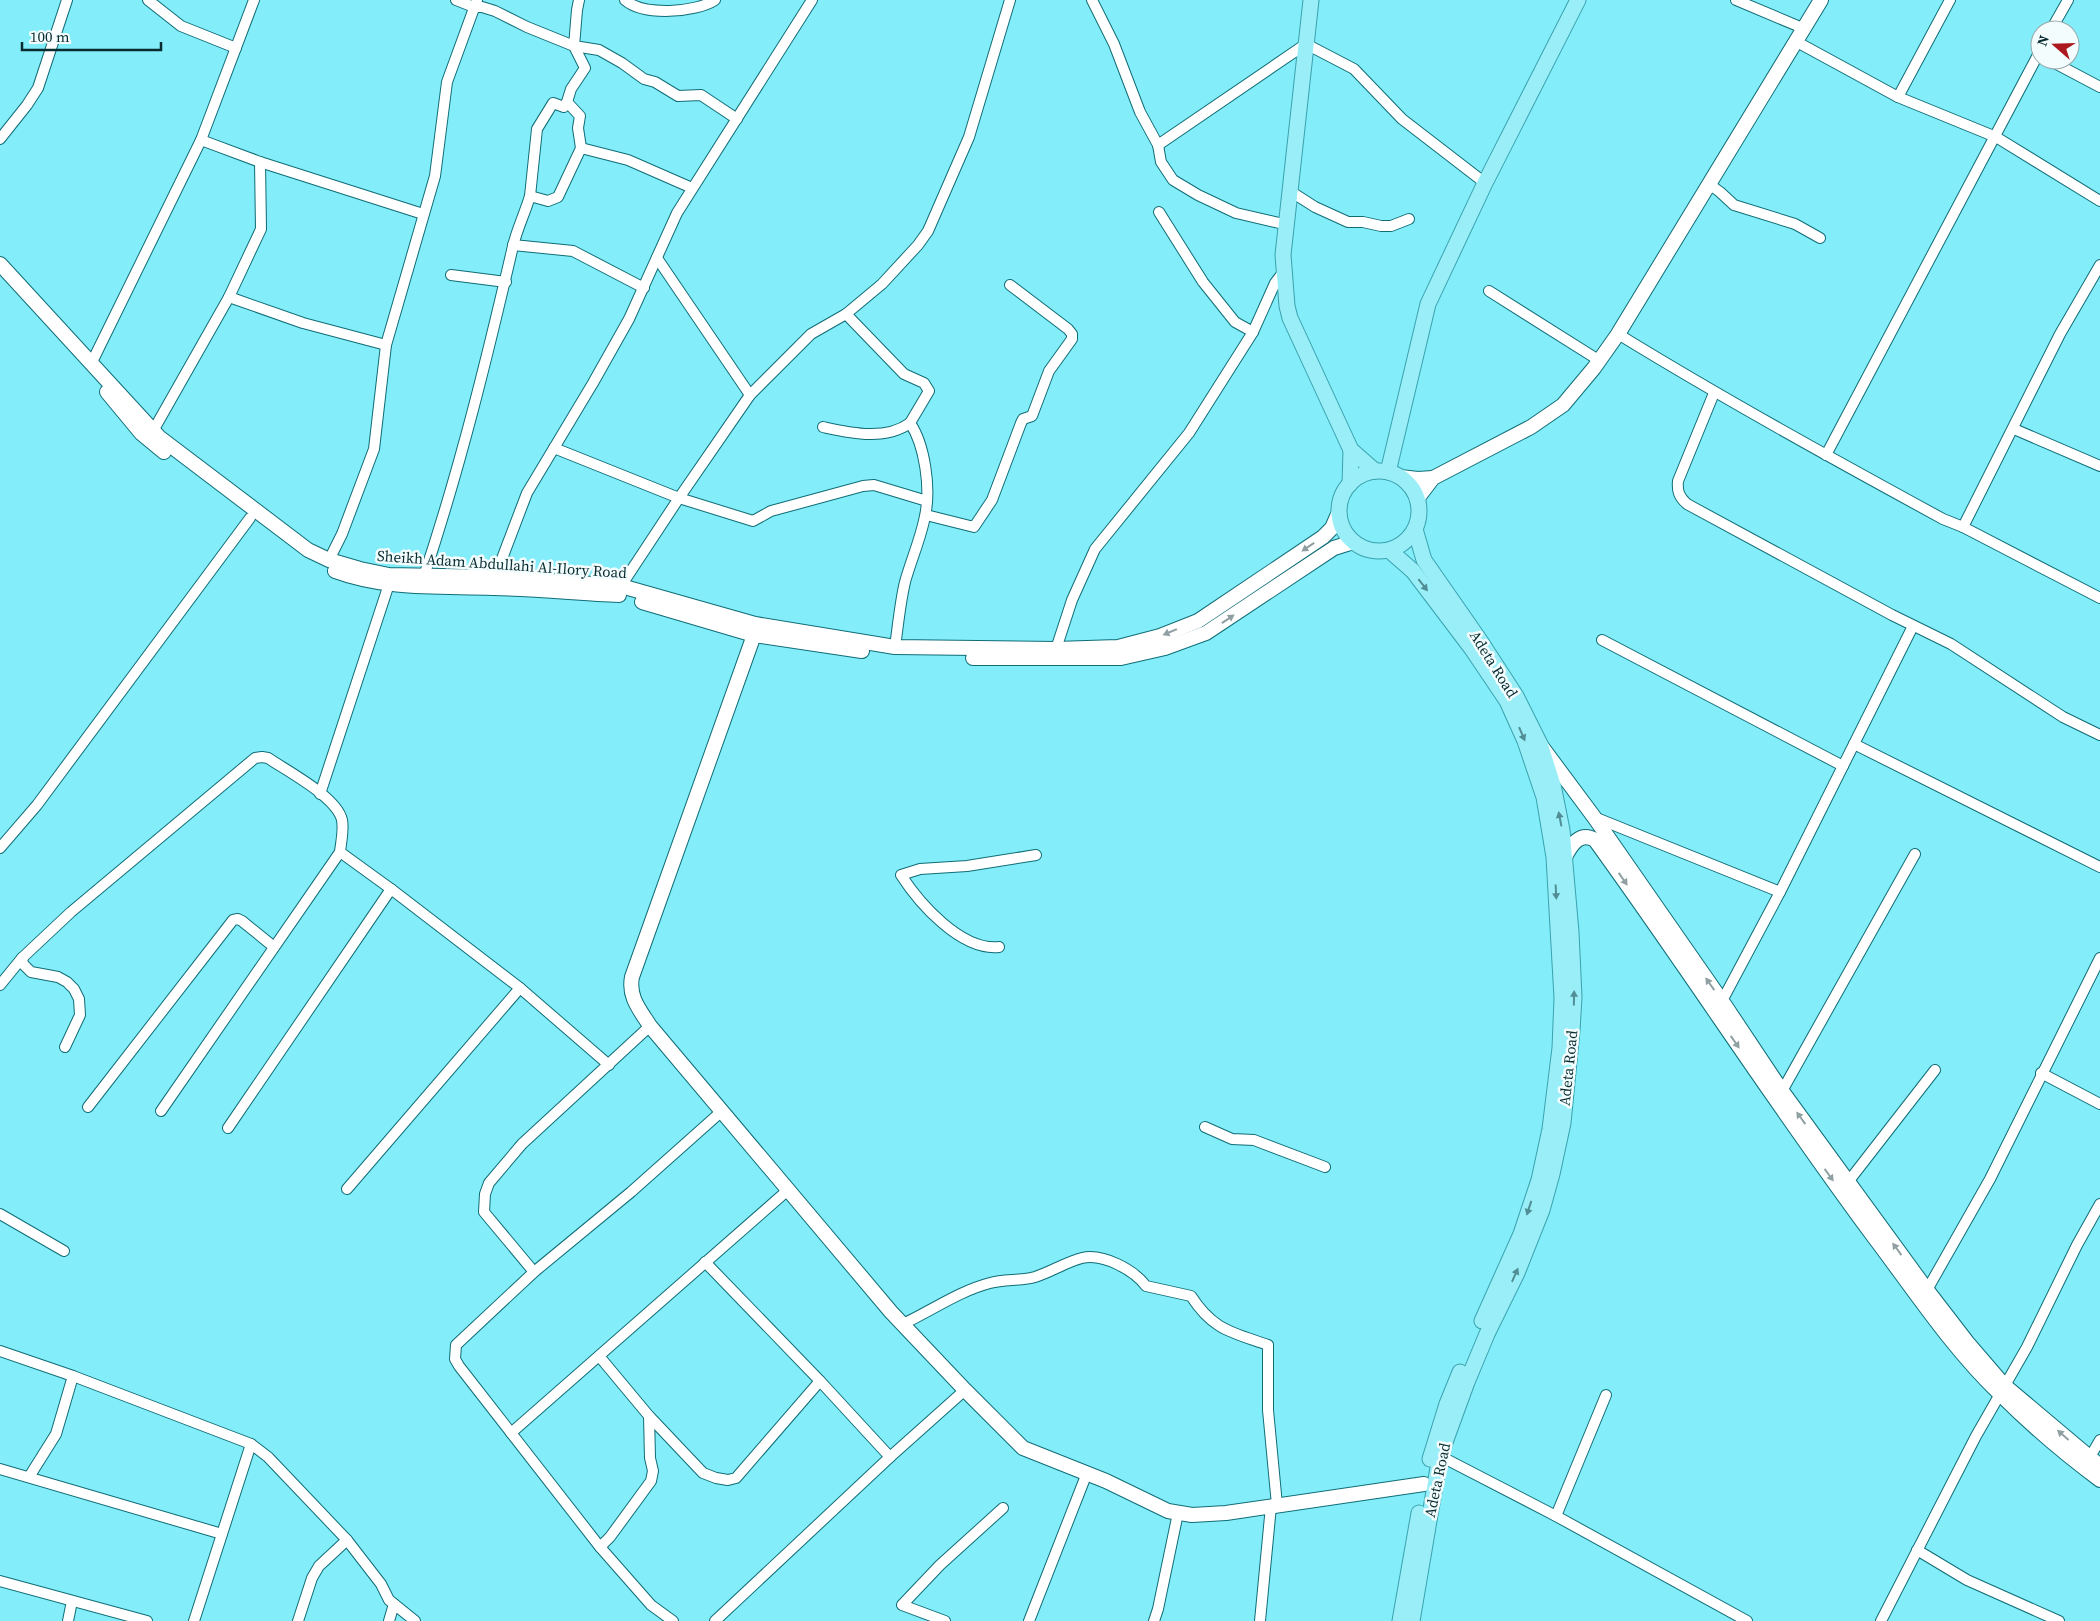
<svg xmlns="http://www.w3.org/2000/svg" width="2100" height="1621" font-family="'Source Serif 4',serif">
	<rect width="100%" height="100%" fill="#83edfa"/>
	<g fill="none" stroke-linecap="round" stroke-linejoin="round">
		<g stroke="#106d76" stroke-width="12">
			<g id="street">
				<polyline points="148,0 181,26 236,48"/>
				<polyline points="456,0 474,7 482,7 495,11 527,27 574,46 599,50 622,63 644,79 655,82 678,96 701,95 737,119"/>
				<path d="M625,0c18,16 70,13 90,0"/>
				<polyline points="1092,0 1114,44 1140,112 1158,145 1161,162 1173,180 1198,195 1236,213 1288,225"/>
				<polyline points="1736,0 1805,29"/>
				<polyline points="2051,30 2068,0"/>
				<polyline points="1797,42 1898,97 1996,137 2100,201"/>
				<polyline points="2049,60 2100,87"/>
				<polyline points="1898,97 1950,0"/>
				<polyline points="0,139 27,105 38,88 67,0"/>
				<polyline points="201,140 260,162 423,214"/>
				<polyline points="1158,145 1306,44 1354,69 1402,119 1485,183"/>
				<polyline points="581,148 628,160 692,188"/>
				<polyline points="1709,184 1720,192 1734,205 1795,224 1820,238"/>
				<polyline points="1290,191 1315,207 1348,222 1363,222 1381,226 1391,226 1409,219"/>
				<polyline points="530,196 537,129 553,103 564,107 567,102"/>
				<polyline points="1159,212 1203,282 1235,322 1253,332"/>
				<polyline points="513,245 573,251 644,288"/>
				<polyline points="657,258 750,395"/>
				<polyline points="451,275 506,282"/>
				<polyline points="1489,291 1600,361"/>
				<polyline points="229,297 261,229 260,162"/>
				<path d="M846,314l58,60 20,9 5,8 -19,32c15,22 21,66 15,93 -4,22 -14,44 -20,66 -5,21 -7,44 -10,65"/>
				<path d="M1618,334c106,65 215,125 325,185l20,8 137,71"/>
				<polyline points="92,362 201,140 254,0"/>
				<path d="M1714,393l-36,88c-1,10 1,16 9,23l205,111 59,29 112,73 37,18"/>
				<path d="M823,427c28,6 62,14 87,-4"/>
				<polyline points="2014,429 2100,466"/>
				<polyline points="153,431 229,297 303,323 386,345"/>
				<polyline points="554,448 679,498 753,521 771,511 863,486 874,485 927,501"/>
				<polyline points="1826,455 2040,51"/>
				<polyline points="926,515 974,527 992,500 1021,423 1023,419 1032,416 1049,371 1072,339 1072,334 1068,329 1010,285"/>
				<polyline points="1963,527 2060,334 2100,265"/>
				<polyline points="329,560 342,534 374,449 386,345 435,176 447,82 477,0"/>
				<path d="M424,576c36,-108 63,-218 89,-330 4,-17 12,-33 17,-50l18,5 10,-4 23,-49 -3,-20 2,-12 -13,-14 4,-13 14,-21 -11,-22 3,-36 2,-10"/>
				<polyline points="495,577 527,493 593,383 629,319 677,213 812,0"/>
				<polyline points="621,586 679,498 750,395 811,334 846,314 882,284 918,245 928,231 969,137 1010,0"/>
				<polyline points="1602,640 1843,766"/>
				<polyline points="1056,649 1072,600 1095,549 1189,433 1253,332 1275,283 1285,270"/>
				<polyline points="1854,744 2100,867"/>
				<polyline points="320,794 389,584"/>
				<polyline points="1594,817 1780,892"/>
				<polyline points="0,848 37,805 250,518"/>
				<polyline points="340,852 391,889 520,988 609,1065"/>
				<path d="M999,947c-38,4 -80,-44 -98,-72l19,-6 47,-3 69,-11"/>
				<polyline points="22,958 23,964 31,972 58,977 67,982 74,989 79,999 80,1015 65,1047"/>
				<path d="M0,985l22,-27 49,-46 184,-154 7,-1 6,1c19,13 69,39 74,62 2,11 -1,22 -2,32l-179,259"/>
				<polyline points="1722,1001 1780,892 1913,626"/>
				<polyline points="2041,1073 2100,1104"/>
				<polyline points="1782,1091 1915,854"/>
				<polyline points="88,1107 233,920 238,919 242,921 274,947"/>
				<polyline points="1205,1127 1232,1139 1254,1140 1325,1167"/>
				<polyline points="228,1128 391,889"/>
				<polyline points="1848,1182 1935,1070"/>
				<polyline points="347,1189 520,988"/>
				<polyline points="0,1214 64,1251"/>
				<polyline points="705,1262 820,1381 890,1457"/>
				<polyline points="534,1272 484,1212 485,1194 489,1183 522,1144 650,1026"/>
				<polyline points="1927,1290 1990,1179 2100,958"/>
				<path d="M903,1324c28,-13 56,-33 87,-41 14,-4 31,-2 45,-6 16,-5 31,-15 47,-19 21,-5 52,12 64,28l45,10c22,34 40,36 77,49v65l9,95"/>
				<polyline points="0,1351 73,1376 251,1444 268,1457 347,1540 381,1584 389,1600 415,1621"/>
				<polyline points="599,1356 649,1416 703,1473 716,1478 728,1480 736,1478 820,1381"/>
				<polyline points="649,1416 650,1458 653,1471 651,1481 610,1537 600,1547 651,1605 673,1621"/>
				<polyline points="511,1433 788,1190"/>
				<polyline points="1440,1456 1556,1516 1747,1621"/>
				<polyline points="2087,1462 2100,1440"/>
				<polyline points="0,1469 222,1534"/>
				<polyline points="29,1477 56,1434 73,1376"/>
				<polyline points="1556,1516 1606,1395"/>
				<polyline points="600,1547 459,1366 455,1359 456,1345 534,1272 631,1192 722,1111"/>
				<polyline points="1917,1550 1967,1580 2059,1621"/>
				<polyline points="0,1581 147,1621"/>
				<polyline points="68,1621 72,1601"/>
				<polyline points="194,1621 251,1444"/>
				<polyline points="298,1621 312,1578 319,1566 347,1540"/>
				<polyline points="389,1621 394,1604"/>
				<polyline points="715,1621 890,1457 965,1390"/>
				<polyline points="945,1621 902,1605 940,1565 1003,1508"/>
				<polyline points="1029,1621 1087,1473"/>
				<polyline points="1154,1621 1158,1609 1178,1513"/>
				<polyline points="1260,1621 1271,1506"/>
				<polyline points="1881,1621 1976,1436 2027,1347 2077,1245 2100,1204"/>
			</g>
		</g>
		<g stroke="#106d76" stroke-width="16">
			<g id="secondary">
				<polyline points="0,264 159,437 308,550 329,560 360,569 389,575 495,577 621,586 755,624 895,647 1056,649 1118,647 1160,636 1198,621 1323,537 1332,528 1339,512"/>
				<polyline points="107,392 141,433 164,452"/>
				<polyline points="1400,477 1418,479 1433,478"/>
				<polyline points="1417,499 1433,478 1531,427 1563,405 1594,368 1618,334 1821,0"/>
				<path d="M335,571c51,19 105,15 158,17 42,1 84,5 126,7"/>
				<polyline points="642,602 754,635 862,651"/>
				<path d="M754,635l-122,342c-4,20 8,33 18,49l241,286 74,78 58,58 83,33 62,30 24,4 34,-2 198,-29"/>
				<polyline points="973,658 1121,658 1165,648 1206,633 1334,548 1353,542"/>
				<polyline points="1542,747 1594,817 1722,1001 1782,1091 1927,1290 1967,1342 2004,1385 2100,1466"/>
				<path d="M1565,857c6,-12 15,-26 30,-17 95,131 182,267 279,397 40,53 78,111 126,157 31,31 65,60 100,86"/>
			</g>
		</g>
		<g stroke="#3aa2ae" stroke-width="17">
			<g id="primary">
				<polyline points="1311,0 1283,255 1287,306 1290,318 1351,450 1375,471"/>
				<circle cx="1379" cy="511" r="40"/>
				<polyline points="1388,472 1428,304 1485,183 1578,0"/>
				<polyline points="1350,484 1351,450"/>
				<polyline points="1389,550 1413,571 1472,649 1507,701 1525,741 1544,797 1554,857 1562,998 1560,1048 1550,1129 1539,1180 1521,1234 1482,1321"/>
				<polyline points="1430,1459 1447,1404 1460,1372"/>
				<polyline points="1400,1621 1419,1513"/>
				<polyline points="1412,1621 1440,1456 1467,1382 1487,1334 1517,1273 1542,1210 1552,1174 1563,1123 1572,1031 1574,997 1571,932 1562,830 1553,785 1540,744 1516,696 1481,642 1424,560 1415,529"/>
			</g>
		</g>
		<use href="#street" stroke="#fff" stroke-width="10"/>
		<use href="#secondary" stroke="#fff" stroke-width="14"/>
		<use href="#primary" stroke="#99eef7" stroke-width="15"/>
	</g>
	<defs><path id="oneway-solid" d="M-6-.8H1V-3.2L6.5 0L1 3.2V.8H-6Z" transform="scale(1.25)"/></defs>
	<g fill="#90a0a2">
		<use href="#oneway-solid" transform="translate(1308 547) rotate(146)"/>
		<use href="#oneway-solid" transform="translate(1228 619) rotate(-34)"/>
		<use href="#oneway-solid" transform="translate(1170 632) rotate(157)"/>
		<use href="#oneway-solid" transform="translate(1623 879) rotate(55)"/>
		<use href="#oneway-solid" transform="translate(1710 984) rotate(-125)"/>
		<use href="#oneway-solid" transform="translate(1735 1042) rotate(55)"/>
		<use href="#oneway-solid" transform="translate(1801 1118) rotate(-126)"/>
		<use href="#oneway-solid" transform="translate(1829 1175) rotate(54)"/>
		<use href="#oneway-solid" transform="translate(1897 1249) rotate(-126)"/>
		<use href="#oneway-solid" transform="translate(2063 1435) rotate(-139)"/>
	</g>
	<g fill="#518d94">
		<use href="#oneway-solid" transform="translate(1423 585) rotate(52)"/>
		<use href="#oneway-solid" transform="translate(1522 734) rotate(67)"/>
		<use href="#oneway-solid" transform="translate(1560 819) rotate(-101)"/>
		<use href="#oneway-solid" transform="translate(1556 892) rotate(87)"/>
		<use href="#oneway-solid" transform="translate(1574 998) rotate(-89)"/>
		<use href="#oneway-solid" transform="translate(1529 1208) rotate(108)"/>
		<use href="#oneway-solid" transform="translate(1515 1275) rotate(-66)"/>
	</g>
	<g text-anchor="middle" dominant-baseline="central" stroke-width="5" stroke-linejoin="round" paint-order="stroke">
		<g font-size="15" fill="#092c30" stroke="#f4fdfe">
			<text transform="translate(502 564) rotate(4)">Sheikh Adam Abdullahi Al-Ilory Road</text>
			<text transform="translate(1494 664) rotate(58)">Adeta Road</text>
			<text transform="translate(1568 1068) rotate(-84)">Adeta Road</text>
			<text transform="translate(1437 1480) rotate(-78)">Adeta Road</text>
		</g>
	</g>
	<g transform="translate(2055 45) rotate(290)"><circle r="24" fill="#f4fdfe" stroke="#96a9ac"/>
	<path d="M0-4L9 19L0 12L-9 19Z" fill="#ab181e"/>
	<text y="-8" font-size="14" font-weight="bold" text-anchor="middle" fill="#092c30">N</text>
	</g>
	<path d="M22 42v8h139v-8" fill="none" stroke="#092c30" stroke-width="2.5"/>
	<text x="30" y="42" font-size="15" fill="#092c30" stroke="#f4fdfe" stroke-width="4" paint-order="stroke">100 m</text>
</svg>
